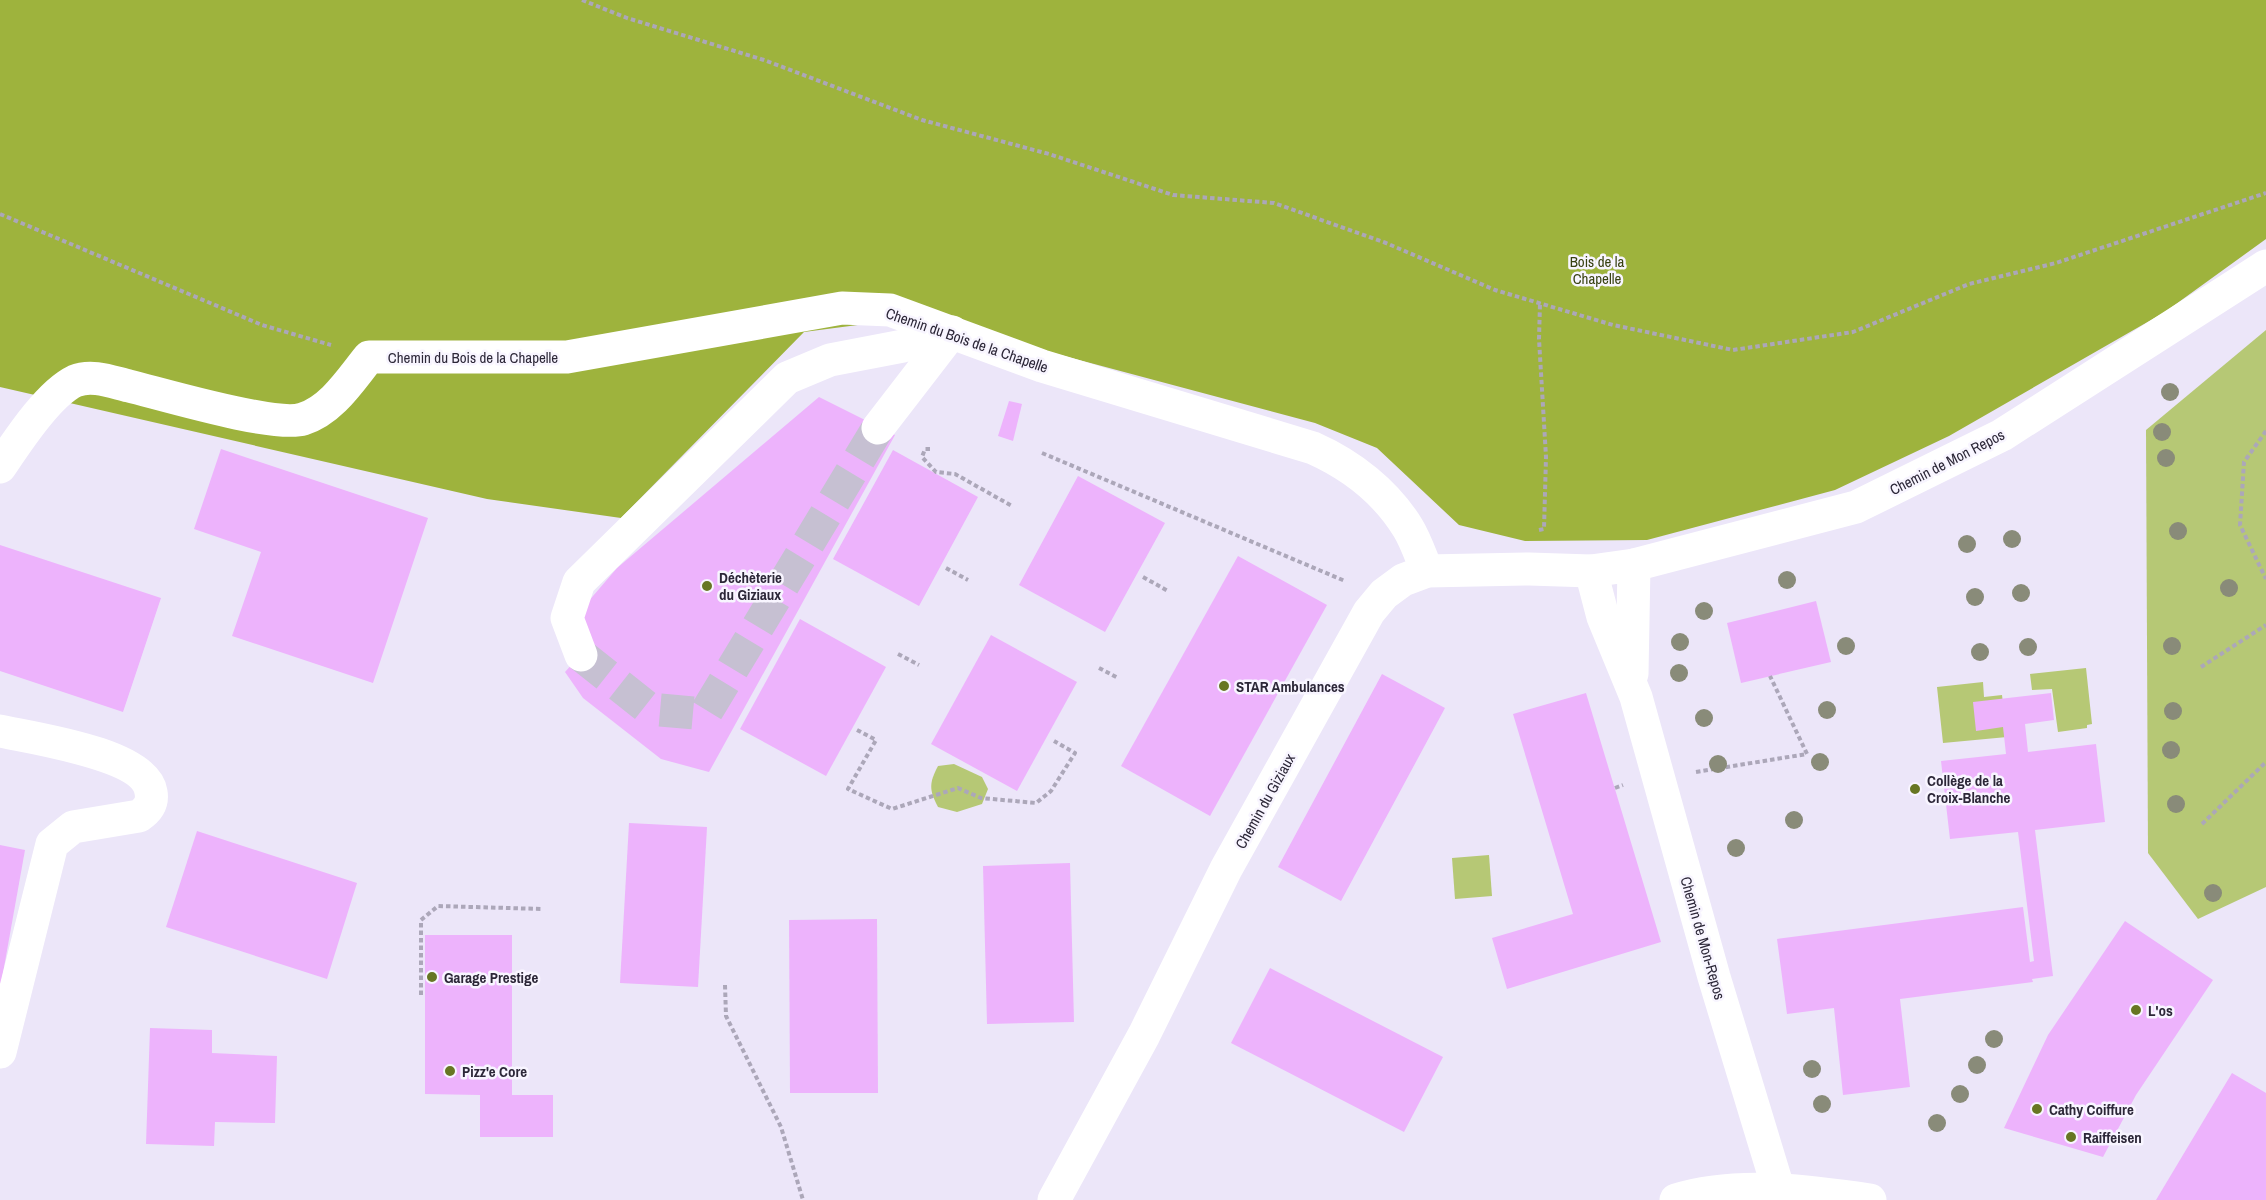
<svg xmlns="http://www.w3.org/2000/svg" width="2266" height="1200" font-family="'Archivo Narrow',sans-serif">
	<rect width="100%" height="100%" fill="#ece6f9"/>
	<g fill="#b6c875">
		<polygon points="2266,330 2266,887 2198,919 2148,853 2146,430"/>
		<polygon points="2086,668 2092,724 2087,725 2087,728 2058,732 2052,689 2032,690 2030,674"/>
		<polygon points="1983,682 1984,697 2002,695 2007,737 1943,743 1937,687"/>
		<path d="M954,764l28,13 6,12 -6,15 -25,8 -19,-5c-9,-17 -9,-24 0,-41z"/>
		<polygon points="1489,855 1492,896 1455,899 1452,858"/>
	</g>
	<polygon fill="#9eb33d" points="0,0 2266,0 2266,239 2165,312 1949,436 1835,490 1647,540 1525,541 1459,525 1377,448 1315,423 1053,353 942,314 804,332 621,518 487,499 0,387"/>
	<g fill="#edb3fc">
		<polygon points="819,397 895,435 709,772 661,759 583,698 565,672 592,642 583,622 587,603 617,568"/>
		<polygon points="1009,401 1022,404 1013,441 998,436"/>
		<polygon points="221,449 428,518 373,683 232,636 261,552 194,529"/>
		<polygon points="893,450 978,497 919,606 833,559"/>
		<polygon points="1078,476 1165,523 1105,632 1019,585"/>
		<polygon points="0,545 161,598 123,712 0,671"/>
		<polygon points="1238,556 1327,605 1210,816 1121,766"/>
		<polygon points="1816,601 1831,662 1741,683 1727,623"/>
		<polygon points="800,619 886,667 826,776 740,729"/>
		<polygon points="991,635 1077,682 1017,791 931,744"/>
		<polygon points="1382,674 1445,708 1341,901 1278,867"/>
		<polygon points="1586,693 1661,942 1507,989 1492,938 1573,914 1513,714"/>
		<polygon points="2051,693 2054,720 2025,724 2028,752 2096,744 2105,822 2035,830 2053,976 2032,979 2033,982 1900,999 1910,1087 1843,1095 1834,1008 1787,1014 1777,939 2023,907 2030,962 2034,961 2018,832 1950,839 1941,761 2006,754 2003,727 1976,731 1973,702"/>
		<polygon points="629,823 707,827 698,987 620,983"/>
		<polygon points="197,831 357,883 327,979 166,927"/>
		<polygon points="0,845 25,850 1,984 0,983"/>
		<polygon points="1070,863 1074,1022 987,1024 983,866"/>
		<polygon points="877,919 878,1093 790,1093 789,920"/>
		<polygon points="2125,921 2213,980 2136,1095 2103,1157 2004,1128 2048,1035"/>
		<polygon points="425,935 512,935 512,1095 553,1095 553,1137 480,1137 480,1095 425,1094"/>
		<polygon points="1270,968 1443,1057 1404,1132 1231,1043"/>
		<polygon points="150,1028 212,1030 212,1053 277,1056 275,1123 215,1122 214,1146 146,1144"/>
		<polygon points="2232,1073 2266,1093 2266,1200 2156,1200"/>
	</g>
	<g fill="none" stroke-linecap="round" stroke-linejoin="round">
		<polyline stroke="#c6c0d2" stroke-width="33" stroke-dasharray="33 16" stroke-linecap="butt" points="581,655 649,709 705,714 878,428"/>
		<g stroke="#aca7b9" stroke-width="4" stroke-dasharray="4.5 3" stroke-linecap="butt">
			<polyline points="582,0 627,18 764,60 922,120 1049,154 1173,195 1274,203 1386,243 1495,290 1613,325 1733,350 1853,332 1969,284 2056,263 2266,193"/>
			<polyline points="0,214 262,325 331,345"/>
			<polyline points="2266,431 2244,462 2240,525 2266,579"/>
			<polyline points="930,449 925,449 922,457 936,472 955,474 1012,506"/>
			<polyline points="1042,453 1345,581"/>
			<polyline points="1539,530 1544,529 1546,457 1539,339 1540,303"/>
			<polyline points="946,568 968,580"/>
			<polyline points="1143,577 1168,591"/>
			<polyline points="898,654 919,665"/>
			<polyline points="2201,667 2266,625"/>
			<polyline points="1099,668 1118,678"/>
			<polyline points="857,730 876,740 848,789 892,809 958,788 981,798 1036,803 1051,791 1075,753 1054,741"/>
			<polyline points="1696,772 1807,754 1770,676"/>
			<polyline points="1615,788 1623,785"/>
			<polyline points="2202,824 2266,762"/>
			<polyline points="725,985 726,1016 781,1127 803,1200"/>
			<polyline points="421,995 421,920 438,906 542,909"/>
		</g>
		<g stroke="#fff" stroke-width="33">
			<path d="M0,467c17,-25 48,-73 75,-86 17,-7 37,1 54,5 33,8 146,42 174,33 29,-9 48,-40 66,-62h198l275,-49 48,2 152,56 271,82c38,17 73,44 95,80 8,13 13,29 19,43"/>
			<polyline points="1591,571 1603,617 1636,697 1714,977 1779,1191"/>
			<polyline points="581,655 567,618 579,582 787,378 830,360 903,346 952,332 878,428"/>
			<polyline points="1632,674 1634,565"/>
			<path d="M0,731c32,7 146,23 151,61 2,11 -3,18 -12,24l-66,11 -21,17 -52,208"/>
			<polyline points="1054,1200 1144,1035 1226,869 1369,612 1384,594 1403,580 1427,571 1529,569 1591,571 1634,565 1856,507 2002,435 2266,266"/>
			<path d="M1676,1200c60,-19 132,-9 194,0"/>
		</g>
	</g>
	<g fill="#898b79">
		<circle cx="2170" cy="392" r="9"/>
		<circle cx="2162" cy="432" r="9"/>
		<circle cx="2166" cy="458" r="9"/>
		<circle cx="2178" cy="531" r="9"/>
		<circle cx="2012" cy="539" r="9"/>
		<circle cx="1967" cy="544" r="9"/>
		<circle cx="1787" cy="580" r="9"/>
		<circle cx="2229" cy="588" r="9"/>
		<circle cx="2021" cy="593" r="9"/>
		<circle cx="1975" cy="597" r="9"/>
		<circle cx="1704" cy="611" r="9"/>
		<circle cx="1680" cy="642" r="9"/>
		<circle cx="1846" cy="646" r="9"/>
		<circle cx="2172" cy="646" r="9"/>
		<circle cx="2028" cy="647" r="9"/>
		<circle cx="1980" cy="652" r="9"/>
		<circle cx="1679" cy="673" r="9"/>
		<circle cx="1827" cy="710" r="9"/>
		<circle cx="2173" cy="711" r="9"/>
		<circle cx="1704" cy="718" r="9"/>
		<circle cx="2171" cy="750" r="9"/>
		<circle cx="1820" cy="762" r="9"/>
		<circle cx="1718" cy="764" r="9"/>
		<circle cx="2176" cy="804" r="9"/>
		<circle cx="1794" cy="820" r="9"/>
		<circle cx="1736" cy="848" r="9"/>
		<circle cx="2213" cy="893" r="9"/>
		<circle cx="1994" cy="1039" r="9"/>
		<circle cx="1977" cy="1065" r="9"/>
		<circle cx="1812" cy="1069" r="9"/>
		<circle cx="1960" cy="1094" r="9"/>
		<circle cx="1822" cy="1104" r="9"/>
		<circle cx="1937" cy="1123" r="9"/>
	</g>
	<g fill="#677623" stroke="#f8f5ff" stroke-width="2">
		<circle cx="707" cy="586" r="6"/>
		<circle cx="1224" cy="686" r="6"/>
		<circle cx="1915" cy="789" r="6"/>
		<circle cx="432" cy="977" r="6"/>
		<circle cx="2136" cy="1010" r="6"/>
		<circle cx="450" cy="1071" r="6"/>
		<circle cx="2037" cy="1109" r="6"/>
		<circle cx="2071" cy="1137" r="6"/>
	</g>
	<g text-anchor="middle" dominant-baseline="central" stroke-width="5" stroke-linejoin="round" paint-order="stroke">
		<g font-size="15" fill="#384111" stroke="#f8f5ff">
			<text x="1597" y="261">Bois de la<tspan x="1597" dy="17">Chapelle</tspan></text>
		</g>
		<g font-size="15" fill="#2c2738" stroke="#f8f5ff">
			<text transform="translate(967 340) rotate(19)">Chemin du Bois de la Chapelle</text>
			<text x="473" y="357">Chemin du Bois de la Chapelle</text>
			<text transform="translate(1947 462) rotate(-27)">Chemin de Mon Repos</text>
			<text transform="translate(1265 801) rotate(-61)">Chemin du Giziaux</text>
			<text transform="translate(1703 938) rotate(74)">Chemin de Mon-Repos</text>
		</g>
		<g font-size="15" font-weight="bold" fill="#2c2738" stroke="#f8f5ff" text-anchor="start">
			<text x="719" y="577">Déchèterie<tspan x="719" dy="17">du Giziaux</tspan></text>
			<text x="1236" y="686">STAR Ambulances</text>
			<text x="1927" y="780">Collège de la<tspan x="1927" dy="17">Croix-Blanche</tspan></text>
			<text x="444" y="977">Garage Prestige</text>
			<text x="2148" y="1010">L'os</text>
			<text x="462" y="1071">Pizz'e Core</text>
			<text x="2049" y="1109">Cathy Coiffure</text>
			<text x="2083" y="1137">Raiffeisen</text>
		</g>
	</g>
</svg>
